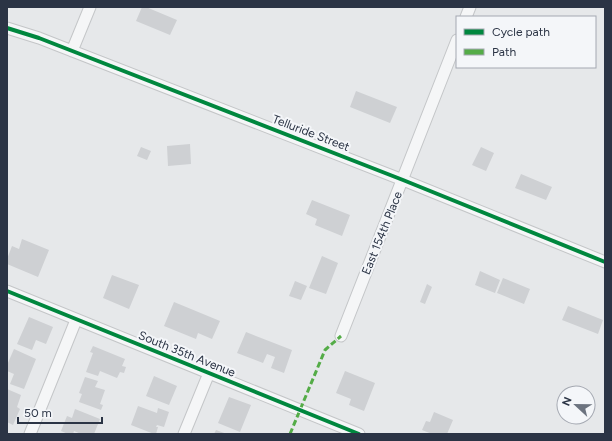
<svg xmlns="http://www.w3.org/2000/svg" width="612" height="441" font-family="Figtree,sans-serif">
	<rect width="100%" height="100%" fill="#e6e8ea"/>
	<path fill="#ced0d3" d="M 142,7 L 146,7 L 177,20 L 170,35 L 136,21 Z
		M 356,91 L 397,107 L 390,123 L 350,107 Z
		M 190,144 L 191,164 L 168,166 L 167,146 Z
		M 141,147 L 151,151 L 147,160 L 137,156 Z
		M 481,147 L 494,153 L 486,171 L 472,165 Z
		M 521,174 L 552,187 L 546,200 L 515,188 Z
		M 312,200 L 350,215 L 342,236 L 315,225 L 317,219 L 306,214 Z
		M 22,239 L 49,250 L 38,277 L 7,264 L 7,259 L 12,246 L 19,249 Z
		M 322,256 L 338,263 L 326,294 L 309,288 Z
		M 480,271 L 500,280 L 495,293 L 475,285 Z
		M 112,275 L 139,285 L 129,309 L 103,298 Z
		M 503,278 L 530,289 L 524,304 L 497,293 Z
		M 295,281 L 307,286 L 301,300 L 289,296 Z
		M 427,284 L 432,287 L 425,304 L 420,302 Z
		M 174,302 L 220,321 L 212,339 L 198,333 L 196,339 L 164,326 Z
		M 568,306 L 603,320 L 598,334 L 562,320 Z
		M 29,317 L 53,327 L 46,344 L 36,340 L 32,350 L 17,344 Z
		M 246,332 L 292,350 L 284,373 L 271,368 L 275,357 L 267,354 L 263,363 L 237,353 Z
		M 93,346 L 125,359 L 122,366 L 126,367 L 124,373 L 120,372 L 117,378 L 100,371 L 98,376 L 86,372 L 93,353 L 90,352 Z
		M 14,349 L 36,359 L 24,389 L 10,384 L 14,374 L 7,371 L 7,365 Z
		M 345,371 L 375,383 L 364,411 L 349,405 L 351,399 L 336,393 Z
		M 154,376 L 177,386 L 169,405 L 146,396 Z
		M 85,377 L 98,381 L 95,387 L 105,390 L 100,404 L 103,405 L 101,410 L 79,402 L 82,394 L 79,393 Z
		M 7,389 L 21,395 L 17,407 L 20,409 L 13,425 L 7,422 Z
		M 229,397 L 251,405 L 240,432 L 218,423 Z
		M 138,406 L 157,413 L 158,408 L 169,412 L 164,427 L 157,425 L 156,427 L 158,427 L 156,434 L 154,434 L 131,425 Z
		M 75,409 L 100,419 L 94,434 L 81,434 L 74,431 L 73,434 L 68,434 L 61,431 L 67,416 L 72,418 Z
		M 434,412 L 453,420 L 447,434 L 432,434 L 422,430 L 426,421 L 430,422 Z
		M 216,430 L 227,434 L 214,434 Z"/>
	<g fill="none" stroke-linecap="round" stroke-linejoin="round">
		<g stroke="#c4c6c8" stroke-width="13">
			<path id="minor" d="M 466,17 L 470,7
				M 7,28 L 39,38 L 403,180 L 605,262
				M 72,51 L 90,7
				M 7,291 L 359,434
				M 341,336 L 457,40
				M 30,434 L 76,320
				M 184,434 L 209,373"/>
		</g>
		<use href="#minor" stroke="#f5f6f7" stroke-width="11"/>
		<path stroke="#54ac47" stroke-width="3" stroke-dasharray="6 3" stroke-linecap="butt" d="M 290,434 L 325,350 L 341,336"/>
		<g stroke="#f4f6f9" stroke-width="6">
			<path id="cycleway" d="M 7,28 L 39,38 L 403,180 L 605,262
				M 7,291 L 359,434"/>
		</g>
		<use href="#cycleway" stroke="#00873e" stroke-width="4"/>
	</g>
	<g text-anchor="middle" stroke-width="4" stroke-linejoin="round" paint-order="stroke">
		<g font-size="12" fill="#2b3445" stroke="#f4f6f9">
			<text transform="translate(311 133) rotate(21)" y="4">Telluride Street</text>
			<text transform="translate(382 233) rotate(-68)" y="4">East 154th Place</text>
			<text transform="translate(187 354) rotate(22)" y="4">South 35th Avenue</text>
		</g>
	</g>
	<rect width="612" height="441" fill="none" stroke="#2b3445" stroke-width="16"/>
	<rect x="456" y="16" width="140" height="52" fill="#f4f6f9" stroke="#a4a8b1"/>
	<rect x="464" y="29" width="20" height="6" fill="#00873e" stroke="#a4a8b1"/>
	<text x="492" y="36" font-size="12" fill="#2b3445">Cycle path</text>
	<rect x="464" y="49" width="20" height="6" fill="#54ac47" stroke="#a4a8b1"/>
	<text x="492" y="56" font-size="12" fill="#2b3445">Path</text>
	<g transform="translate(576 405) rotate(292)"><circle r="19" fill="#f4f6f9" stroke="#a4a8b1"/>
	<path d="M0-3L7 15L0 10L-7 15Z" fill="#6c737f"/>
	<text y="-6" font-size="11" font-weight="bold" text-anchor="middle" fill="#2b3445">N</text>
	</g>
	<path d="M18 417v6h84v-6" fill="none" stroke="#2b3445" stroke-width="2"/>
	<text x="24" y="417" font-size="12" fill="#2b3445" stroke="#f4f6f9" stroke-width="3" paint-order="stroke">50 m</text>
</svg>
